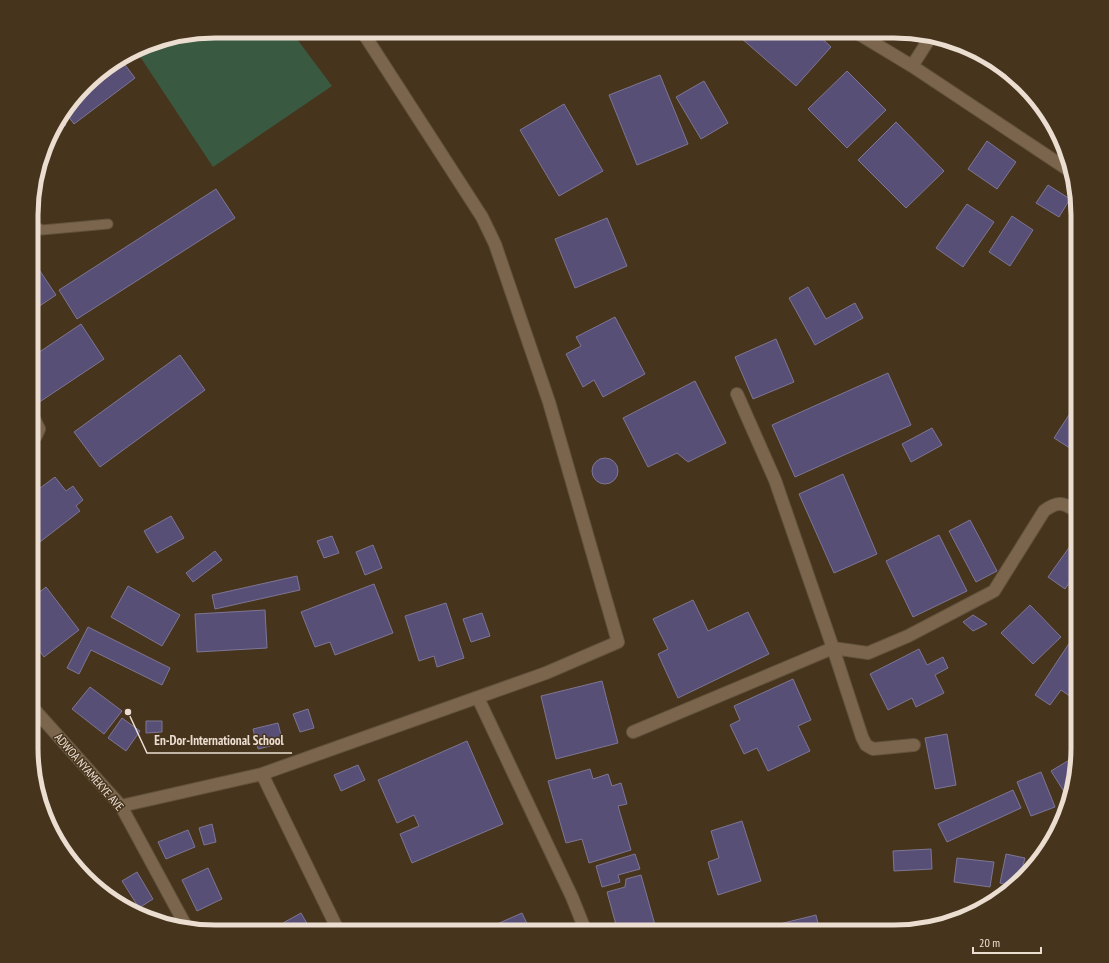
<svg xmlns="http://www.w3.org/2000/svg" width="1109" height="963" font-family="'PT Sans Narrow',sans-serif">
	<rect width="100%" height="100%" fill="#47341d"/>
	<path fill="#3a5941" d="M 215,31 L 291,31 L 332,86 L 213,167 L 137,52 L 156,41 Z"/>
	<path fill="#584f76" stroke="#7d7694" d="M 733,31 L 814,31 L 831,47 L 796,86 Z
		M 122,61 L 135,78 L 74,124 L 65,112 L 88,84 L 110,67 Z
		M 847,71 L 886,110 L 847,148 L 808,109 Z
		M 660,75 L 688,144 L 637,165 L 609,95 Z
		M 704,81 L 728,123 L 701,139 L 676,97 Z
		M 564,104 L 603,171 L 559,196 L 520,130 Z
		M 61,117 L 66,125 L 52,134 L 56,123 Z
		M 896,122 L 944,171 L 906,208 L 858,160 Z
		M 987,141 L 1016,162 L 997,189 L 968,169 Z
		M 1048,185 L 1070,199 L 1059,217 L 1036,203 Z
		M 216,189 L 235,218 L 77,319 L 59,290 Z
		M 967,204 L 994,222 L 963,267 L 936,248 Z
		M 1012,216 L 1033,230 L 1010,266 L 989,252 Z
		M 607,218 L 627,266 L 575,288 L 555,239 Z
		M 38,268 L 56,295 L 32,311 L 32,271 Z
		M 808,287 L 826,319 L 855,303 L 863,318 L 815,345 L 789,298 Z
		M 615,317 L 645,374 L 603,397 L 594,380 L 583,387 L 566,354 L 581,346 L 576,337 Z
		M 81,324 L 104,359 L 35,405 L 32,401 L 32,357 Z
		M 776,339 L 794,382 L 753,399 L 735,357 Z
		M 180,355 L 205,390 L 100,467 L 74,432 Z
		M 888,373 L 911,425 L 795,477 L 772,425 Z
		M 695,381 L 726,443 L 688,462 L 677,453 L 648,467 L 623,418 Z
		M 1078,401 L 1078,449 L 1076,452 L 1054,438 Z
		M 932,428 L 942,445 L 911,462 L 902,444 Z
		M592 471a13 13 0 1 1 26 0a13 13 0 1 1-26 0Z
		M 843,474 L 877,554 L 834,573 L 799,494 Z
		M 55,477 L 66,491 L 73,486 L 83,500 L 76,506 L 80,511 L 36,545 L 32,539 L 32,494 Z
		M 171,516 L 184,538 L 157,553 L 144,531 Z
		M 970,520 L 997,571 L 976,582 L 949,531 Z
		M 939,535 L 967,591 L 913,617 L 886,561 Z
		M 1078,535 L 1078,570 L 1065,589 L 1048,577 Z
		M 332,536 L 339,553 L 324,558 L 317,541 Z
		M 373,545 L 382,568 L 365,575 L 356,552 Z
		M 215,551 L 222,560 L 193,582 L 186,573 Z
		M 297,576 L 300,590 L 215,609 L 212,595 Z
		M 374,584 L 393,633 L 335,655 L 330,642 L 315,647 L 301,612 Z
		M 128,586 L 180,615 L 162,646 L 111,617 Z
		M 46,587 L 79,630 L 44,657 L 32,640 L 32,598 Z
		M 693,600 L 708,631 L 748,612 L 769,654 L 678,698 L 658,654 L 668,649 L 653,619 Z
		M 446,603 L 464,658 L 437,667 L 434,656 L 419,661 L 405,616 Z
		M 1030,605 L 1061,637 L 1033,664 L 1001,633 Z
		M 265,610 L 267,648 L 197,652 L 195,614 Z
		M 482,613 L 490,636 L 471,642 L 463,619 Z
		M 973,615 L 987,624 L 973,631 L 963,622 Z
		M 88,627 L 170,668 L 162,685 L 91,650 L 79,674 L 67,668 Z
		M 1074,636 L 1078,639 L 1078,700 L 1077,701 L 1061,690 L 1050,705 L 1035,695 Z
		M 919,649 L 927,665 L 943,657 L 948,668 L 935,675 L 944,693 L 916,707 L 912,698 L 888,710 L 870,674 Z
		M 793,679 L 811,720 L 798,726 L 810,751 L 768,771 L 757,748 L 744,754 L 730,725 L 740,720 L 734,706 Z
		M 602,681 L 618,743 L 556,759 L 541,696 Z
		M 90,687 L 122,711 L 104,734 L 72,709 Z
		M 308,709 L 314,728 L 300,732 L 293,714 Z
		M 122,718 L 140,731 L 126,751 L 108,738 Z
		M 146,721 L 162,721 L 162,732 L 146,733 Z
		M 278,723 L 283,743 L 258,749 L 253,729 Z
		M 947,734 L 956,785 L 935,789 L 925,738 Z
		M 467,741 L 503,824 L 412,863 L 400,834 L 419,826 L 414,815 L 397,823 L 378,780 Z
		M 1076,756 L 1068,798 L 1051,771 Z
		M 358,765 L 365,780 L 341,791 L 334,775 Z
		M 590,769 L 593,779 L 608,774 L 612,786 L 621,783 L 627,804 L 618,806 L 631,850 L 589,863 L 582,839 L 566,843 L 548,781 Z
		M 1041,772 L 1055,807 L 1031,816 L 1017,782 Z
		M 1013,790 L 1021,808 L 947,842 L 938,824 Z
		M 742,821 L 761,881 L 718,895 L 708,862 L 719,858 L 711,831 Z
		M 212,824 L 216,842 L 204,845 L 199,828 Z
		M 188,830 L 195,847 L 166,859 L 158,842 Z
		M 931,849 L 932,869 L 894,871 L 893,851 Z
		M 635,854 L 640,869 L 618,875 L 620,882 L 602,887 L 596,866 Z
		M 1006,854 L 1025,858 L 1019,881 L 1012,886 L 1000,883 Z
		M 957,858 L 994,862 L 990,887 L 954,882 Z
		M 208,868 L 222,899 L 197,911 L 182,880 Z
		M 137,872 L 153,899 L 139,908 L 122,881 Z
		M 641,875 L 655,925 L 632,932 L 618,932 L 607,892 L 625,887 L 626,879 Z
		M 301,913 L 312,932 L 281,932 L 286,929 L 283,923 Z
		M 522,913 L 531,932 L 479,932 Z
		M 816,915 L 820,932 L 755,932 L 755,930 Z
		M 878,925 L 879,932 L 847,932 L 847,931 Z"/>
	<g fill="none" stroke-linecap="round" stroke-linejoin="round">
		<g stroke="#62523d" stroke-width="11">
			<path id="lane" d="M 33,225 L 42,230 L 108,224"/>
		</g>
		<g stroke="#62523d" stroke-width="14">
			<path id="street" d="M 854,31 L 912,66 L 1070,171
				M 912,66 L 930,38
				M 737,394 L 775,480 L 833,648 L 862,737 L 866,745 L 873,749 L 914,745
				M 32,439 L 36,436 L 39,429 L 32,415
				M 478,698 L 572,897 L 586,932
				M 32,707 L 121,806 L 186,926
				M 633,732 L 833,648 L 868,653 L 908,636 L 994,591 L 1044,511 C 1058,500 1064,503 1078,512
				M 262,774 L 339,932
				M 121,806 L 262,774 L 546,673 L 618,642 L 549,402 L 495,244 L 482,217 L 362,31"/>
		</g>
		<use href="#lane" stroke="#7b654d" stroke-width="9"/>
		<use href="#street" stroke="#7b654d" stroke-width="12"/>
	</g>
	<g text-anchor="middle" stroke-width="3" stroke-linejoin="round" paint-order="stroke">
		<g font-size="12" fill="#ebded1" stroke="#47341d">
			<text transform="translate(89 772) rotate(49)" y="4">ADWOA NYAMEKYE AVE</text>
		</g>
	</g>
	<path d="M0 0H1109V963H0ZM215 38H894A177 177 0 0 1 1071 215V748A177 177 0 0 1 894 925H215A177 177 0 0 1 38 748V215A177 177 0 0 1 215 38Z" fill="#47341d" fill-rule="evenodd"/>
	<path fill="none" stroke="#ebded1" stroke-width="5" d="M215 38H894A177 177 0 0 1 1071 215V748A177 177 0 0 1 894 925H215A177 177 0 0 1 38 748V215A177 177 0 0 1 215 38Z"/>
	<path fill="none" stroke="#ebded1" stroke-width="1.5" d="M128 712L147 753H292"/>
	<circle fill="#ebded1" stroke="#47341d" stroke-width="1.5" cx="128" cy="712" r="4"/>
	<g font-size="13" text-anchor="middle" font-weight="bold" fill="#ebded1" stroke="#47341d" stroke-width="3" stroke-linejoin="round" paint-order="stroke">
		<text x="219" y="745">En-Dor-International School</text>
	</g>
	<path d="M973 947v6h68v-6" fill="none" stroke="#ebded1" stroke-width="2"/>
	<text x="979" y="947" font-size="12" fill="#ebded1" stroke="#47341d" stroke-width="3" paint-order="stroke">20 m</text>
</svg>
